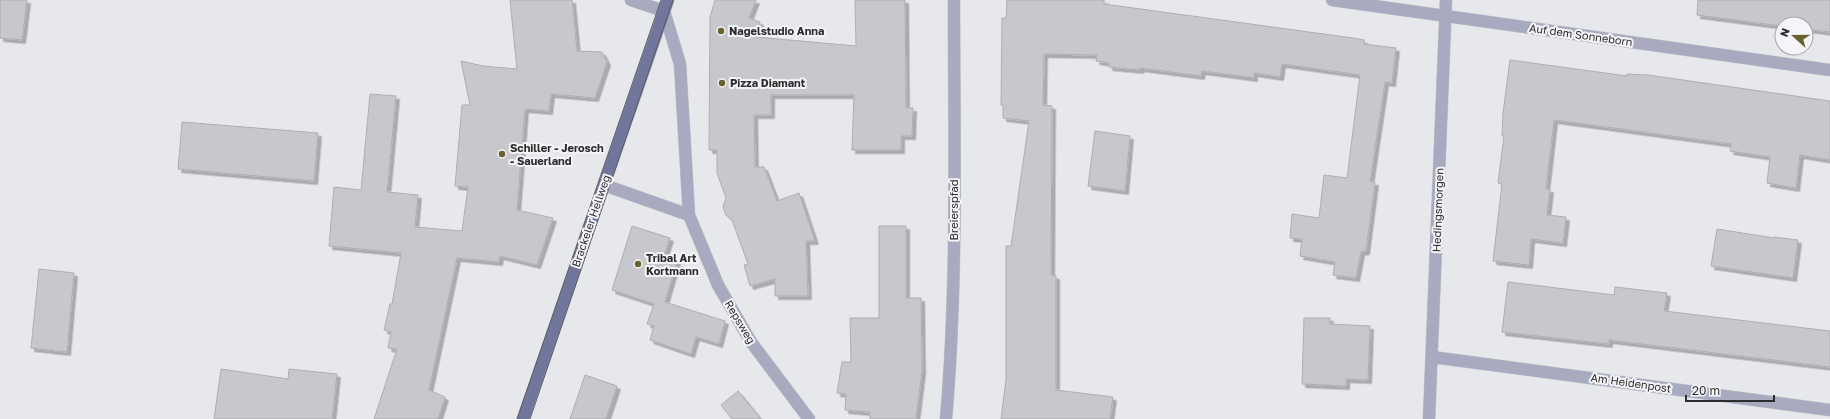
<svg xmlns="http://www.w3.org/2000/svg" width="1830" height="419" font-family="'Golos Text',sans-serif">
	<defs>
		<filter id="shadow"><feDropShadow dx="3.5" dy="3.5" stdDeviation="0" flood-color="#0004"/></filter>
	</defs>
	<rect width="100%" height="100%" fill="#e7e8ec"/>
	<path fill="#c7c8cc" stroke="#aeaeb2" filter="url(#shadow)" d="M 0,0 L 27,0 L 22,40 L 0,38 Z
		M 510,0 L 572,0 L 577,51 L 602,52 L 607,62 L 595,98 L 551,94 L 549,111 L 525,109 L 517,210 L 553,218 L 537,265 L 500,256 L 499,262 L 457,258 L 429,390 L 445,397 L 438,419 L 374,419 L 397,349 L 388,348 L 391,332 L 384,330 L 390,304 L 392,304 L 401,253 L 329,246 L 334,187 L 361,190 L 370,94 L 396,96 L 387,192 L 418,195 L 415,227 L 462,231 L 468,187 L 455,186 L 462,105 L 470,105 L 461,61 L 483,66 L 517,69 Z
		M 715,0 L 756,0 L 749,18 L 760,22 L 756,37 L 856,46 L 855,0 L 905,0 L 906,108 L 913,108 L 912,136 L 901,136 L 901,150 L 852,150 L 854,95 L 771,95 L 771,115 L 754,115 L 755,167 L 764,167 L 777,201 L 799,193 L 815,241 L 806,241 L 808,296 L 775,296 L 775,279 L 750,286 L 744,265 L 748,264 L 732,220 L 726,215 L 723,207 L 726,198 L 717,173 L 717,150 L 709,150 L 710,17 Z
		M 1007,0 L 1104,0 L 1104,4 L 1353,38 L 1364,40 L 1364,44 L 1396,48 L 1392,83 L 1385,82 L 1370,182 L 1375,182 L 1366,251 L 1361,252 L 1356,278 L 1333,275 L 1335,262 L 1300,256 L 1302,239 L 1290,238 L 1292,214 L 1319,218 L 1324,175 L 1347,178 L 1360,75 L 1282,64 L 1280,77 L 1254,73 L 1254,78 L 1202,71 L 1201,76 L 1140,68 L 1140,70 L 1109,67 L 1109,63 L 1096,61 L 1097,55 L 1044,54 L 1043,105 L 1052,106 L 1051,275 L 1056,276 L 1056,390 L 1113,397 L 1110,419 L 1001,419 L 1006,380 L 1006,246 L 1011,246 L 1029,121 L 1003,118 L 1003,105 L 1001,105 L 1002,18 L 1006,18 Z
		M 1698,0 L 1830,0 L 1830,32 L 1806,29 L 1806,24 L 1782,24 L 1781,26 L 1697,15 Z
		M 1510,60 L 1627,76 L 1627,74 L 1648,75 L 1830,101 L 1830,160 L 1800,155 L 1796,188 L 1767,183 L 1770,157 L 1730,151 L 1731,144 L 1554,120 L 1546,189 L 1550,189 L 1547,215 L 1566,217 L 1563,243 L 1531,239 L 1529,265 L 1493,261 L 1502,184 L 1498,183 L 1504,136 L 1502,136 L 1503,113 Z
		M 182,122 L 318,133 L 314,181 L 178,169 Z
		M 1095,131 L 1130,136 L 1125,191 L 1088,186 Z
		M 632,226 L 670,238 L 664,256 L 677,261 L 665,302 L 725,321 L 719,344 L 696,337 L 691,354 L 650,340 L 654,326 L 647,324 L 654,304 L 612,290 Z
		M 879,226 L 906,226 L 906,298 L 921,298 L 922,371 L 916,419 L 870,419 L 870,412 L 845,410 L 846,394 L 837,393 L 842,362 L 851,362 L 850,318 L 879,318 Z
		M 1717,229 L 1774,238 L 1774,237 L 1798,240 L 1793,278 L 1711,266 Z
		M 39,269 L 74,273 L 67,352 L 31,348 Z
		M 1508,282 L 1614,295 L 1615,287 L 1667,293 L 1664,311 L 1830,331 L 1830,367 L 1609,340 L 1609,344 L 1502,332 Z
		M 1304,318 L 1330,318 L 1330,324 L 1370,326 L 1368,380 L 1346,379 L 1346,386 L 1302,384 Z
		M 221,369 L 288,379 L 289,369 L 337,374 L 332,419 L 214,419 Z
		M 585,375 L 617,386 L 606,419 L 570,419 Z
		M 738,391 L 761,419 L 732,419 L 721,405 Z"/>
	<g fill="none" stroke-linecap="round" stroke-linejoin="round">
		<g stroke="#c6c6ca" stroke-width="13">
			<path id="minor" d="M 631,0 L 664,11 L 680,64 L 689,215 L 718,285 L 751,342 L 809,419
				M 1332,0 L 1830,70
				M 604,185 L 689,215
				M 1432,357 L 1830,410
				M 946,419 C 958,280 954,139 954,0
				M 1429,419 L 1446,0"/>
		</g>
		<g stroke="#c6c6ca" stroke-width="13">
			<path id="major" d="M 523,419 L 668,0"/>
		</g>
		<use href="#minor" stroke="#a8aac0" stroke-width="12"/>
		<use href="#major" stroke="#73769c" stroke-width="12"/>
		<path stroke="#5d5e5f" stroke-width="1" d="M 517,419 L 661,0
			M 530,419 L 673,0"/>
	</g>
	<g fill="#69612e" stroke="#f5f5f9" stroke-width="1.5">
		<circle cx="721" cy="31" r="4"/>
		<circle cx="722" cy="83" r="4"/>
		<circle cx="502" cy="154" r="4"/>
		<circle cx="638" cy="264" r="4"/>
	</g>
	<g text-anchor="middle" stroke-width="4" stroke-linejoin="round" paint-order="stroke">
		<g font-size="11" font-weight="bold" fill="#2d2d2e" stroke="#f5f5f9" text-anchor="start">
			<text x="729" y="35">Nagelstudio Anna</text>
			<text x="730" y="87">Pizza Diamant</text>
			<text x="510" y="152">Schiller - Jerosch<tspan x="510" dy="13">- Sauerland</tspan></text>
			<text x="646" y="262">Tribal Art<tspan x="646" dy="13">Kortmann</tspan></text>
		</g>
		<g font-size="11" fill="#2d2d2e" stroke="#f5f5f9">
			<text transform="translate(1581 35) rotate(8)" y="4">Auf dem Sonneborn</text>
			<text transform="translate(954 210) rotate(-90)" y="4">Breierspfad</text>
			<text transform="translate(1438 210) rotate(-88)" y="4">Hedingsmorgen</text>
			<text transform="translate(591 221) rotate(-71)" y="4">Brackeler Hellweg</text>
			<text transform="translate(740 322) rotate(59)" y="4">Repsweg</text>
			<text transform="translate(1631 383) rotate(8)" y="4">Am Heidenpost</text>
		</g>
	</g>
	<g transform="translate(1794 36) rotate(291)"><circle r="19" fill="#f5f5f9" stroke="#a5a5a8"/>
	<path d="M0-3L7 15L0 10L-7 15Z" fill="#69612e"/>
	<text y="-6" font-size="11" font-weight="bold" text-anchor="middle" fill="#2d2d2e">N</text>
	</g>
	<path d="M1686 395v6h88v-6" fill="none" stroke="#2d2d2e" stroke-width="2"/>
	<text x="1692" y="395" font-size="12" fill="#2d2d2e" stroke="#f5f5f9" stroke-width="3" paint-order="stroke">20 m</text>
</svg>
